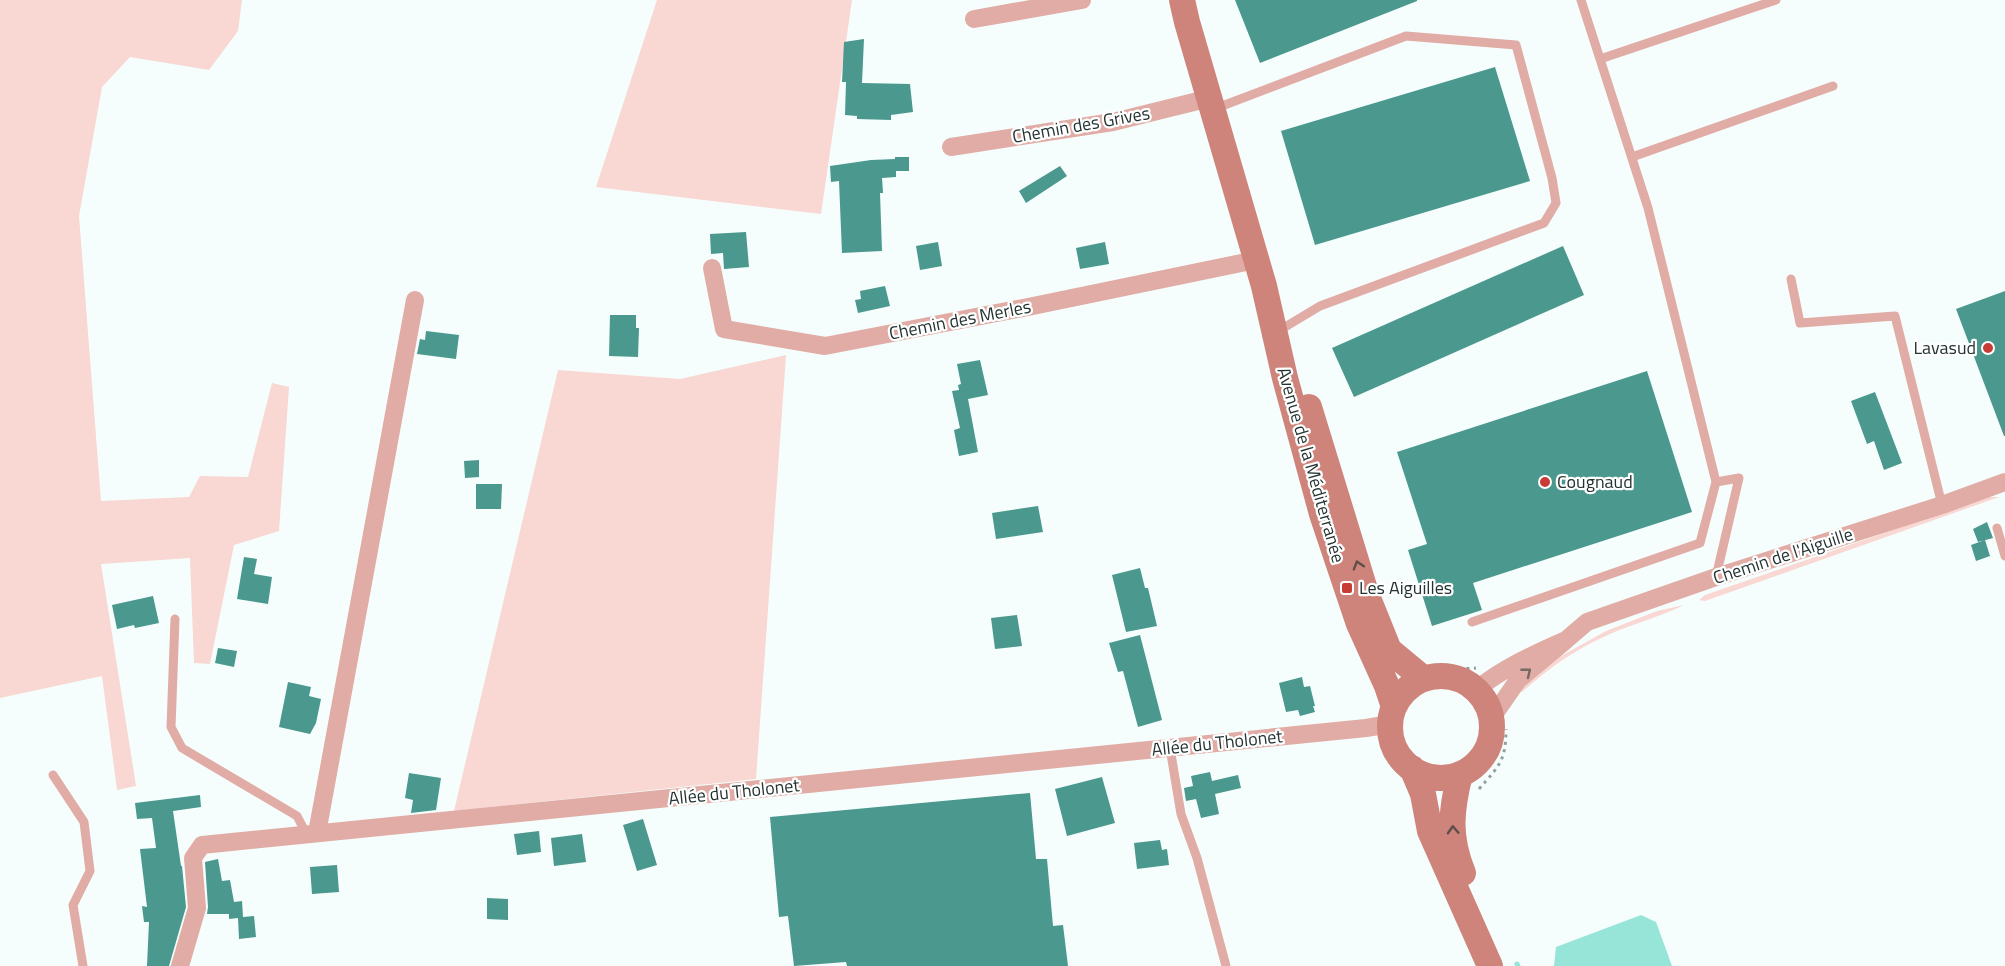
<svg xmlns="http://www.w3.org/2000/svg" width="2005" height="966" font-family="'Titillium Web',sans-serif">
	<rect width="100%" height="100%" fill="#f5fefc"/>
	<path fill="#f9d7d2" d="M 0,0 L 242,0 L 238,31 L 209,70 L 130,57 L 102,87 L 79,216 L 101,501 L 189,497 L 200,476 L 248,477 L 272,383 L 289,387 L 279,531 L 234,545 L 210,664 L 194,663 L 190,558 L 101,564 L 136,786 L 117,790 L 102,676 L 0,698 Z
		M 657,0 L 852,0 L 821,214 L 596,187 Z
		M 786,355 L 756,779 L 454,811 L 558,370 L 680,379 Z
		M 1988,497 L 1999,497 L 1705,601 L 1699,600 L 1705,595 Z
		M 1684,605 C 1660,617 1635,623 1610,634 C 1577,648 1549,668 1522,692 L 1518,690 L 1545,665 L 1606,631 L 1657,611 Z"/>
	<path fill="#97e5d9" d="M 1641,915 L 1656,922 L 1672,966 L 1554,966 L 1556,947 Z"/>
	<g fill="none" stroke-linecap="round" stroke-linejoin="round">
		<path stroke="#97e5d9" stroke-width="5" d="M 1517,964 L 1518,966"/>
	</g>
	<path fill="#4a988e" d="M 1235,0 L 1417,0 L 1417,1 L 1260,63 Z
		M 864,39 L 862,83 L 910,84 L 913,112 L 891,115 L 891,120 L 857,119 L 857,116 L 845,115 L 846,82 L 842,82 L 844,42 Z
		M 1495,67 L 1530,181 L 1315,245 L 1281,131 Z
		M 895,157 L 909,157 L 909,171 L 896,171 L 896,177 L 882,178 L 883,193 L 880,193 L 882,251 L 842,253 L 839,181 L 831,182 L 830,166 L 871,160 L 895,159 Z
		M 1060,166 L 1067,176 L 1026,203 L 1019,191 Z
		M 746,232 L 749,267 L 724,269 L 723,253 L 711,254 L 710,234 Z
		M 938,242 L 942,266 L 920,270 L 916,246 Z
		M 1105,242 L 1109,264 L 1080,269 L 1076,248 Z
		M 1563,246 L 1584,295 L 1354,397 L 1332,348 Z
		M 885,286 L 890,306 L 858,313 L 855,300 L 861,299 L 860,291 Z
		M 2005,291 L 2005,436 L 2004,436 L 1956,309 Z
		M 610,315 L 636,315 L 636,328 L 639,328 L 638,357 L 609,356 Z
		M 426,331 L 459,335 L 456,359 L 417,354 L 420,339 L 425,340 Z
		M 980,360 L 988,395 L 968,399 L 978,452 L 959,456 L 954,430 L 960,428 L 952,391 L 959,390 L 958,385 L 961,384 L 957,364 Z
		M 1647,371 L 1692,512 L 1473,583 L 1482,610 L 1432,626 L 1408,550 L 1427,544 L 1397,452 Z
		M 1875,392 L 1902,463 L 1884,470 L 1874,441 L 1867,444 L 1851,401 Z
		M 479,460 L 479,477 L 465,478 L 464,461 Z
		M 476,484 L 502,484 L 501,509 L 476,509 Z
		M 1038,506 L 1043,532 L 996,539 L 992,513 Z
		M 1987,522 L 1993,538 L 1978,542 L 1973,529 Z
		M 1985,540 L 1990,556 L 1976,561 L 1971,545 Z
		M 244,557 L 257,559 L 254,574 L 272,577 L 268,604 L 237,599 Z
		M 1140,568 L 1145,588 L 1148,588 L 1157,626 L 1126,632 L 1112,575 Z
		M 153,596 L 159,623 L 135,628 L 134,625 L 117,629 L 112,605 Z
		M 1017,615 L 1022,646 L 995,649 L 991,618 Z
		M 1140,635 L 1162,720 L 1138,727 L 1123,671 L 1118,672 L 1109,643 Z
		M 218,648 L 237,651 L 234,667 L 215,663 Z
		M 1302,677 L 1304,687 L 1310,686 L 1315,706 L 1313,706 L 1315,712 L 1300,716 L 1298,710 L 1286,712 L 1279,683 Z
		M 288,682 L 311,687 L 309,696 L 321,699 L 316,723 L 310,734 L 279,727 Z
		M 1210,772 L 1212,781 L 1238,775 L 1241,788 L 1215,794 L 1219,814 L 1201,818 L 1196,799 L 1186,801 L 1184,788 L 1193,786 L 1191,776 Z
		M 409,773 L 441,778 L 436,810 L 411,813 L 413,800 L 405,798 Z
		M 1102,777 L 1115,823 L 1067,836 L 1055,789 Z
		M 1030,793 L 1036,859 L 1047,859 L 1053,926 L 1063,925 L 1068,966 L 847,966 L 846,962 L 794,966 L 788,916 L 779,917 L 770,817 Z
		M 200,795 L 201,807 L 173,811 L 181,866 L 182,866 L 186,907 L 169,966 L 147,966 L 149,922 L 144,922 L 142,906 L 147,907 L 140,849 L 156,848 L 152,818 L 137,819 L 135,803 Z
		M 643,819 L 657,865 L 637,871 L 623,825 Z
		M 539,831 L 541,852 L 517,855 L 514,834 Z
		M 582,834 L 586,862 L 554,866 L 551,838 Z
		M 1160,840 L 1162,850 L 1167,849 L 1169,865 L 1137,869 L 1134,843 Z
		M 218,859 L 222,881 L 230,880 L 234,902 L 242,901 L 243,917 L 254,916 L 256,937 L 239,939 L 238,918 L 229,919 L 229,914 L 207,914 L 208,907 L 205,862 Z
		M 337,865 L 339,892 L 312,894 L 310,867 Z
		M 487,898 L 508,899 L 508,920 L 487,919 Z"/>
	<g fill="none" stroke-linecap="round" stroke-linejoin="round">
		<path stroke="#93a09e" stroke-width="3" stroke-dasharray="3 4.5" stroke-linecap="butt" d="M 1444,670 L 1476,668
			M 1479,789 C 1499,766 1506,761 1506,729"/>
		<path stroke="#e0aca5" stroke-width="9" d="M 1581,0 L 1648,208 L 1716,482
			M 1600,59 L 1776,0
			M 1214,109 L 1406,36 L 1516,45 L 1552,178 L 1556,203 L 1544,223 L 1320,306 L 1280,330
			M 1632,157 L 1833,86
			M 1791,279 L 1800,323 L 1895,316 L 1942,505
			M 1997,528 L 2005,556
			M 175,619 L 171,727 L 182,748 L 297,816 L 307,835
			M 1472,622 L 1700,543 L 1716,482 L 1739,478 L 1716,577
			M 1170,748 L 1181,814 L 1197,858 L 1226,966
			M 53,775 L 84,822 L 90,871 L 73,905 L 83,966"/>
		<path stroke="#e0aca5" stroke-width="18" d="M 974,19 L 1082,0
			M 951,147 L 1113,122 L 1210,98
			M 712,268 L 724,329 L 825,346 L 1028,307 L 1256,260
			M 1566,640 L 1587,622 L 1716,577 L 1942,505 L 2005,482
			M 1476,690 C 1503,668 1534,654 1566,640 L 1518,680 L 1491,719
			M 317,833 L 415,300
			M 180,966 L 197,908 L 193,858 L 202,845 L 1366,728 L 1390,724"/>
		<path stroke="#cf847b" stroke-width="26" d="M 1182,0 L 1187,22 L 1264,286 L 1285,378 L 1322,514 L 1359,624 L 1387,686 L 1394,707
			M 1309,407 L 1366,593 L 1389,650 L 1424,679
			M1390 727a51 51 0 1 1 102 0a51 51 0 1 1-102 0Z
			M 1412,768 L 1423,794 L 1430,831 L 1490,966
			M 1460,774 C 1451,810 1448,837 1463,873"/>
	</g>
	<defs><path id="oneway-chevron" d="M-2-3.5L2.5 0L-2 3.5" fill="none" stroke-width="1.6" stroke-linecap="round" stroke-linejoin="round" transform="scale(1.5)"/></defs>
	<g stroke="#5f4f4b">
		<use href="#oneway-chevron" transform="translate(1358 565) rotate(-107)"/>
		<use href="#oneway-chevron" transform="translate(1453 830) rotate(-93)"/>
	</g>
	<use stroke="#776965" href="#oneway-chevron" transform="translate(1527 672) rotate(-39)"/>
	<g fill="#c93b35" stroke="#fff" stroke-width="2">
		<circle cx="1988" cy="348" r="6"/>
		<circle cx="1545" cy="482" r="6"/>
		<rect x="1341" y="582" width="12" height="12" rx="3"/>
	</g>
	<g text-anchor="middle" stroke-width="4.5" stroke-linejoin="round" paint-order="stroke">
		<g font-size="18" fill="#223331" stroke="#fff">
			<text transform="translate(1081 125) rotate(-10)" y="6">Chemin des Grives</text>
			<text transform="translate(960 320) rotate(-11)" y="6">Chemin des Merles</text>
			<text transform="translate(1311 465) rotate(74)" y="6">Avenue de la Méditerranée</text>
			<text transform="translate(1783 556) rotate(-18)" y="6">Chemin de l'Aiguille</text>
			<text transform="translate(1217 743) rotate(-6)" y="6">Allée du Tholonet</text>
			<text transform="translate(734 792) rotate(-6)" y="6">Allée du Tholonet</text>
		</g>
		<g font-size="18" fill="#223331" stroke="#fff" text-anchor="start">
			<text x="1976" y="354" text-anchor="end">Lavasud</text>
			<text x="1557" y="488">Cougnaud</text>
			<text x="1359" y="594">Les Aiguilles</text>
		</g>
	</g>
</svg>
